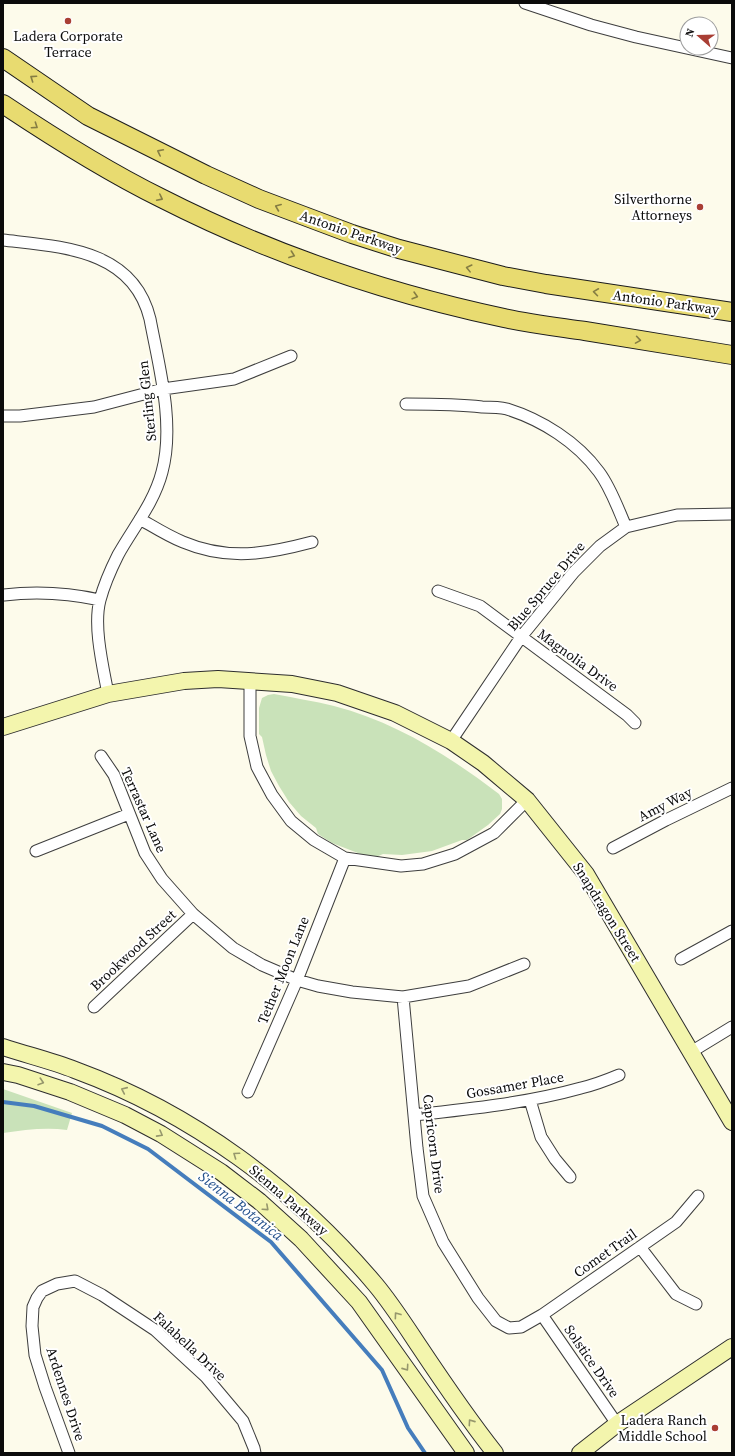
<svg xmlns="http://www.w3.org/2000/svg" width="735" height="1456" font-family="'Source Serif 4',serif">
	<rect width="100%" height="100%" fill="#fdfbeb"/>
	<path fill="#c9e2b9" d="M 274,694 C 294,698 314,701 334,706 C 396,722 449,756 499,794 L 502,799 L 502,809 L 500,814 L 488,825 L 467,840 L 462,840 L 432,851 L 402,855 L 383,854 L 376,857 L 363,855 L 332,843 L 318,834 L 316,828 L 301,816 L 289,802 L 279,786 L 271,771 L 266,755 L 262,737 L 259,734 L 259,708 L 262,698 L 268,695 Z
		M 3,1089 L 72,1113 L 67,1130 C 46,1127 24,1130 3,1133 Z"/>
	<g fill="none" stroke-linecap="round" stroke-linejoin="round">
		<path stroke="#457dbc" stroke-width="4" d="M 3,1102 L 34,1106 L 102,1126 L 148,1149 L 271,1242 L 382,1370 L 408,1428 L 425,1453"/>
		<g stroke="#3e3e3e" stroke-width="13">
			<path id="street" d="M 525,3 L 591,25 L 636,37 L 732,58
				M 3,240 C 62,247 133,249 150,319 C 159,367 175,424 162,472 C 154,503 133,528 118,555 C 111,569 104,585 100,600 C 93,626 103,667 108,694
				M 406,404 C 431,404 457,404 482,407 C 490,407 499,407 507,409 C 542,420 577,442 599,472 C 611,488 618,509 626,527
				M 3,416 L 20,416 L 94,407 L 163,389 L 234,379 L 291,356
				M 140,519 C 154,527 168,536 183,542 C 228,561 267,554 312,542
				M 438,591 L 480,606 L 627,715 L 635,723
				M 4,595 C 37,591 68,593 100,600
				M 250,680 L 250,736 L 257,767 L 272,795 L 291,821 L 314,840 L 345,858 L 401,866 L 423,864 L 455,854 L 494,833 L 527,800
				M 451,741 L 521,637 L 574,572 L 600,546 L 626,527 L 677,515 L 732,514
				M 101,756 L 114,775 L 145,853 L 162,879 L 193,914 L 233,948 L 262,965 L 297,980 L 318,986 L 352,992 L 403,997 L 469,986 L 524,964
				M 613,848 L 666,820 L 732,788
				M 36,851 L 129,814
				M 681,959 L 732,931
				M 403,997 L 417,1148 L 423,1196 L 443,1242 L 478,1298 L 496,1321 L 509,1328 L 521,1327 L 542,1315 L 676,1222 L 698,1196
				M 94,1007 L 193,914
				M 691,1052 L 732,1027
				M 248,1092 L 297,980 L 345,858
				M 530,1100 L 541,1137 L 555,1159 L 570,1177
				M 414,1115 C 470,1109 527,1103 581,1088 C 594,1085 607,1080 619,1075
				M 640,1247 L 676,1294 L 696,1304
				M 542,1315 L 617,1424
				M 69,1453 L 45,1387 L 35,1355 L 32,1326 L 33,1307 L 37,1298 L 42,1291 L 57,1284 L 75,1281 L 102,1295 L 155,1330 L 206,1377 L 243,1421 L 254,1448 L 255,1453"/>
		</g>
		<g stroke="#2d2d2d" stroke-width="18">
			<path id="secondary" d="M 3,727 L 108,694 L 184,681 L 218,679 L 292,684 L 337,693 L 395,713 L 451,741 L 483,763 L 527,800 L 586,874 L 732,1122
				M 3,1047 C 27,1055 52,1061 75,1070 C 192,1113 295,1189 375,1284 C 391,1303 405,1325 419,1346 C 443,1382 468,1419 495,1453
				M 3,1072 L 18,1075 L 70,1092 L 125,1115 L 161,1134 L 221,1172 L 259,1201 L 301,1239 L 359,1302 L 466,1453
				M 580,1453 L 617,1424 L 732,1347"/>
		</g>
		<g stroke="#1c1c1c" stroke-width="20">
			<path id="primary" d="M 3,58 L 88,116 L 206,175 L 259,199 L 352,234 L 399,249 L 503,276 L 546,284 L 732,312
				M 3,104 C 54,138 106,171 161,198 C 269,253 386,293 504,318 C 531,324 558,327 585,331 C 634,339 683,347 732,355"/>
		</g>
		<use href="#street" stroke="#fff" stroke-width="11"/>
		<use href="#secondary" stroke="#f3f5ad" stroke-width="16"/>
		<use href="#primary" stroke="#e8db70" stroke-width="18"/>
	</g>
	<defs><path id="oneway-chevron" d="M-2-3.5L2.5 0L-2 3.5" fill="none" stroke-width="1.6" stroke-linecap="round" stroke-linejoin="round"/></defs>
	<g stroke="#857d43">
		<use href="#oneway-chevron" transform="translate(33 78) rotate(-146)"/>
		<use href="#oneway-chevron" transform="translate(35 126) rotate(34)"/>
		<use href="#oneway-chevron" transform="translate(160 152) rotate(-153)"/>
		<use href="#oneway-chevron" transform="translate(160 198) rotate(27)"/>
		<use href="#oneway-chevron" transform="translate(278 207) rotate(-158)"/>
		<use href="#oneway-chevron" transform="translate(292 255) rotate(20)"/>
		<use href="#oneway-chevron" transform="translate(469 268) rotate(-166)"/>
		<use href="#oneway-chevron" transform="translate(596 292) rotate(-172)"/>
		<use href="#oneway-chevron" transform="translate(415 296) rotate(16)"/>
		<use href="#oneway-chevron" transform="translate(638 340) rotate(9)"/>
	</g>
	<g stroke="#96976c">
		<use href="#oneway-chevron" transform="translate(41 1082) rotate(18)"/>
		<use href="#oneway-chevron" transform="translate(124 1090) rotate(-156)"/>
		<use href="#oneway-chevron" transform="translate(160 1134) rotate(29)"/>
		<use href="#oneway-chevron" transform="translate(236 1155) rotate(-145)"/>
		<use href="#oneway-chevron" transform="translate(266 1208) rotate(42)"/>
		<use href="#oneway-chevron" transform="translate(397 1315) rotate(-126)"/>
		<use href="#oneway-chevron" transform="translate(406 1368) rotate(55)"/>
		<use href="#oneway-chevron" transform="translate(471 1422) rotate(-125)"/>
	</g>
	<g fill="#a93e34" stroke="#fff" stroke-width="1.5">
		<circle cx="68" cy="21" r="4"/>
		<circle cx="700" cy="207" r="4"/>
		<circle cx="715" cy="1428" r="4"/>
	</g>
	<g text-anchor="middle" stroke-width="4" stroke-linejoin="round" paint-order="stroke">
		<g font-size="14" fill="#0b0b0b" stroke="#fff" text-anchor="end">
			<text x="68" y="41" text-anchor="middle">Ladera Corporate<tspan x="68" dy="16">Terrace</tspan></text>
			<text x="692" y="204">Silverthorne<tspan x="692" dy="16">Attorneys</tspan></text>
			<text x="707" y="1425">Ladera Ranch<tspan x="707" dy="16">Middle School</tspan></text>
		</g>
		<g font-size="14" fill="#0b0b0b" stroke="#fff">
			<text transform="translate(351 232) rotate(19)" y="5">Antonio Parkway</text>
			<text transform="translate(666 302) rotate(8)" y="5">Antonio Parkway</text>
			<text transform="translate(147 401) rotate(-96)" y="5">Sterling Glen</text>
			<text transform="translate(546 586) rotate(-50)" y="5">Blue Spruce Drive</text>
			<text transform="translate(578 660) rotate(36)" y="5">Magnolia Drive</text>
			<text transform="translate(665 804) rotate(-27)" y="5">Amy Way</text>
			<text transform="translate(144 810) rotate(66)" y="5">Terrastar Lane</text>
			<text transform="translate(607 912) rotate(58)" y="5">Snapdragon Street</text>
			<text transform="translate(133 950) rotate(-43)" y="5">Brookwood Street</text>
			<text transform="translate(283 970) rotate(-68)" y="5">Tether Moon Lane</text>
			<text transform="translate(515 1085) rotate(-10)" y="5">Gossamer Place</text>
			<text transform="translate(434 1144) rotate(83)" y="5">Capricorn Drive</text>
			<text transform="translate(289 1200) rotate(41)" y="5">Sienna Parkway</text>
			<text transform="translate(605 1253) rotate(-35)" y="5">Comet Trail</text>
			<text transform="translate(190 1346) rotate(43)" y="5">Falabella Drive</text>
			<text transform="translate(592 1361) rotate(55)" y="5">Solstice Drive</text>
			<text transform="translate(66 1394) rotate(72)" y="5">Ardennes Drive</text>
		</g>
		<g font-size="15" font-style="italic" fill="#24518c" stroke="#fff">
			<text transform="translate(241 1206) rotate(38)" y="5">Sienna Botanica</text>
		</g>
	</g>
	<rect width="735" height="1456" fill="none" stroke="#0b0b0b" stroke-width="8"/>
	<g transform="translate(699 36) rotate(290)"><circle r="19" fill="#ffffff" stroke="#9d9d9d"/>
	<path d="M0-3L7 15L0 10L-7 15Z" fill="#a93e34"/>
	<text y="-6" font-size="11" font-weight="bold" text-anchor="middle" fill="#0b0b0b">N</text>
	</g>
</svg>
